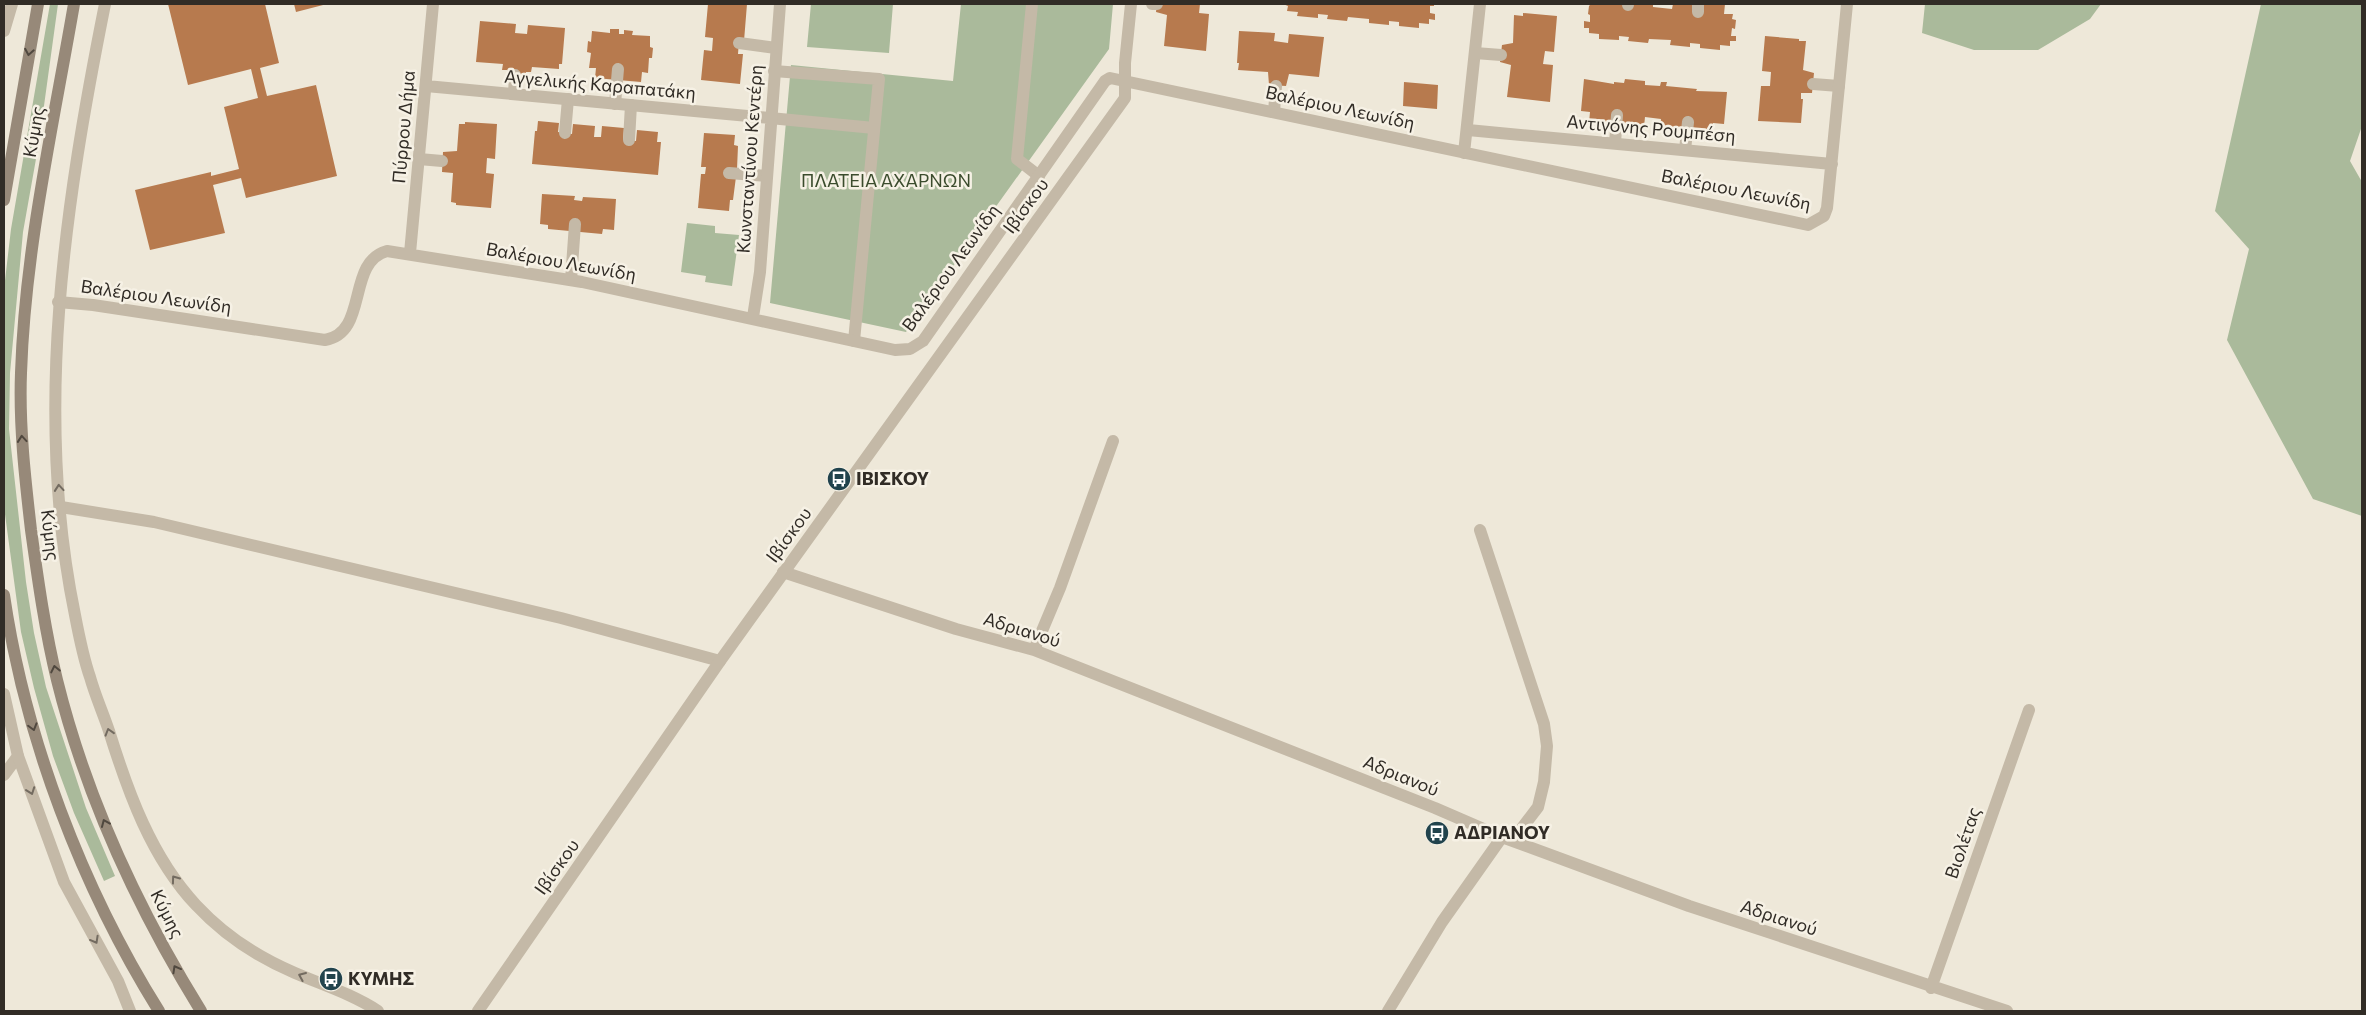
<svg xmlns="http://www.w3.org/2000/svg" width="2366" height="1015" font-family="Commissioner,sans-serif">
	<rect width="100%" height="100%" fill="#eee8d9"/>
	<path fill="#aaba9b" d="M 50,4 L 58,4 L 39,142 L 23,232 L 10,373 L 9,429 L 26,582 L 34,633 L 46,687 L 86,808 L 115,876 L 104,881 L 74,813 L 53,756 L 34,688 L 21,632 L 4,507 L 4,289 L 11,229 Z
		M 811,4 L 893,4 L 889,53 L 807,47 Z
		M 961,4 L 1113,4 L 1109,49 L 906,332 L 770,303 L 791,65 L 953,81 Z
		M 1925,4 L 2101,4 L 2090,19 L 2038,50 L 1974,50 L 1922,33 Z
		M 2261,4 L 2362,4 L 2362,126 L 2350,161 L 2362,182 L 2362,516 L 2313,499 L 2227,340 L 2249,249 L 2215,211 Z
		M 687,223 L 715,226 L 715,233 L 739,235 L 732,286 L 705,282 L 706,276 L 681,272 Z"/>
	<path fill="#b77a4e" d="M 168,4 L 265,4 L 279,63 L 260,68 L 267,96 L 316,85 L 337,176 L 246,198 L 241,178 L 213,185 L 225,233 L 150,250 L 135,190 L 211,172 L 211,176 L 239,169 L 224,107 L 258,98 L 251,69 L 188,85 Z
		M 294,4 L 327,4 L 296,12 Z
		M 708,4 L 747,4 L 744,41 L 739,40 L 738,54 L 743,54 L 740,84 L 701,80 L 704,50 L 712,51 L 713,38 L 705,37 Z
		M 1157,4 L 1200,4 L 1199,13 L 1209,14 L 1206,51 L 1164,46 L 1167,15 L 1156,12 Z
		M 1283,4 L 1434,4 L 1434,6 L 1430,6 L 1430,13 L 1435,14 L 1435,20 L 1429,19 L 1429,24 L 1419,23 L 1419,28 L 1399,26 L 1399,22 L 1389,21 L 1389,25 L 1369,23 L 1369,19 L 1348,17 L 1347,21 L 1327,19 L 1328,15 L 1318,14 L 1318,18 L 1297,16 L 1298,12 L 1287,11 L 1288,6 Z
		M 1591,4 L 1653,4 L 1653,7 L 1672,9 L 1673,4 L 1725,4 L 1724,14 L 1733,14 L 1732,19 L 1736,20 L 1735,29 L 1732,28 L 1731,36 L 1736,36 L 1736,41 L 1730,41 L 1730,46 L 1720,45 L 1720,50 L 1700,48 L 1700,44 L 1690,43 L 1690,47 L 1670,45 L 1671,40 L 1649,39 L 1648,43 L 1628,41 L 1629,37 L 1619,36 L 1619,40 L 1599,39 L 1599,34 L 1589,33 L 1589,28 L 1584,28 L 1584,21 L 1590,22 L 1590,15 L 1588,14 L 1589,6 Z
		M 1523,13 L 1557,16 L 1554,52 L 1545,51 L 1543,64 L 1553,65 L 1550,102 L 1507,97 L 1511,65 L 1500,62 L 1502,45 L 1513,43 L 1514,15 L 1523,16 Z
		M 480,21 L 516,24 L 515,33 L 527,34 L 528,25 L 565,28 L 562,64 L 559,64 L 559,69 L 532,67 L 531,72 L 526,72 L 526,76 L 507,75 L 507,70 L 502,70 L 503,64 L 476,62 Z
		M 610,29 L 619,29 L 619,34 L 624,34 L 624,30 L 633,31 L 632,35 L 650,36 L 650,47 L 653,48 L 652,58 L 649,58 L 648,73 L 642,72 L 641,82 L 595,78 L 596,68 L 589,68 L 591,53 L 587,52 L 588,41 L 591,42 L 592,31 L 610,33 Z
		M 1239,31 L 1275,33 L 1274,41 L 1288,43 L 1289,34 L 1324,37 L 1319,77 L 1289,74 L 1286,86 L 1269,85 L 1268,72 L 1238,70 L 1239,63 L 1237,63 Z
		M 1765,36 L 1799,39 L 1799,41 L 1806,41 L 1803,70 L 1814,73 L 1812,93 L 1801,93 L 1801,99 L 1803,99 L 1801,123 L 1758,121 L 1761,86 L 1770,86 L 1771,72 L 1762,71 Z
		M 1584,79 L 1614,84 L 1614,82 L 1624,83 L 1625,79 L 1645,81 L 1645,85 L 1660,86 L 1661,82 L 1667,82 L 1666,86 L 1697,89 L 1696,91 L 1727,92 L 1724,124 L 1713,123 L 1712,134 L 1660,127 L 1661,119 L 1645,117 L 1644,127 L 1589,123 L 1590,112 L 1581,111 Z
		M 1404,82 L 1438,85 L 1437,109 L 1403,106 Z
		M 538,121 L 559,123 L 558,132 L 572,134 L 573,124 L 595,126 L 594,137 L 601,137 L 602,126 L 624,128 L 623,140 L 636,141 L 637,130 L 658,132 L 657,142 L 661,142 L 658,175 L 532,164 L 535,131 L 537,131 Z
		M 465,122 L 497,124 L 495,159 L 487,158 L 486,173 L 494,174 L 491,208 L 456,205 L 456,203 L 451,202 L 453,173 L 442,172 L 443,152 L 457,151 L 459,124 L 465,124 Z
		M 704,133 L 735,135 L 734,145 L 738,146 L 737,169 L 733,200 L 730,200 L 729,211 L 698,208 L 701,174 L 705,174 L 706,167 L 701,167 Z
		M 542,194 L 575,196 L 574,200 L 582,201 L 583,197 L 616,199 L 614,230 L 603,229 L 602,234 L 548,229 L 548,225 L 540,224 Z"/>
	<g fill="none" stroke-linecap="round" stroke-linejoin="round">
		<path stroke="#c4b9a7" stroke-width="12" d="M 1032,4 L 1017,159 L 1039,176
			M 1152,4 L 1157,4
			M 1628,5 L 1628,4
			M 1698,12 L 1698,4
			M 739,43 L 776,48
			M 1475,53 L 1501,55
			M 774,71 L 879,79 L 854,341
			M 1813,84 L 1839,86
			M 514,94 L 515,75
			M 615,104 L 618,69
			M 1274,112 L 1276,86
			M 770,118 L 874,128
			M 565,133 L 568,99
			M 629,140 L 631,105
			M 1615,143 L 1617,115
			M 1685,150 L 1688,122
			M 419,159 L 442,161
			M 729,173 L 766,176
			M 571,280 L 575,224"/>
		<path stroke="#c4b9a7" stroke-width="12" d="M 426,86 L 770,118
			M 1468,130 L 1832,164
			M 1464,153 L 1480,4
			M 410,253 L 433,4
			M 58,302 L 93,305 L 325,340 C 369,333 346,262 387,251 L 582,282 L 895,350 L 910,349 L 923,341 L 1105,81 L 1110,78 L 1808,225 L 1824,216 L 1827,208 L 1847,4
			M 753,317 L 760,272 L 780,4
			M 61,507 L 154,522 L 561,618 L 720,661
			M 783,572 L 956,629 L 1034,650 L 1435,808 L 1502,837 L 1689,906 L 2007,1011
			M 1034,650 L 1060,588 L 1113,441
			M 4,775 L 18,756
			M 1931,988 L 2029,710
			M 1388,1011 L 1442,922 L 1502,837 L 1519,832 L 1538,807 L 1544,782 L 1547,746 L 1544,724 L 1480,530"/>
		<path stroke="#c4b9a7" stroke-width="12" d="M 105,4 C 65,204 33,412 75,615 C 79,636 83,657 90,677 C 95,695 103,713 109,731 C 128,792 151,857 196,905 C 223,934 257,957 295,973 C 323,985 352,994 378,1011
			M 4,31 L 12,4
			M 4,694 L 18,756 L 64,882 L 118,981 L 130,1011
			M 478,1011 L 720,661 L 1125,98 L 1125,63 L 1131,4"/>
		<path stroke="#978979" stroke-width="12" d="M 74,4 C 53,126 25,249 21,373 C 19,425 25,478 31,530 C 38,580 45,631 57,680 C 86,797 138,909 201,1011
			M 4,200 L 38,4
			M 4,595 C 25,738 82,888 159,1011"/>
	</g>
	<defs><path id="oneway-chevron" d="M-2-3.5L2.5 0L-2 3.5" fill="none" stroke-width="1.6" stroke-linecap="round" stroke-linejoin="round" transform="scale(1.25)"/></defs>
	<g stroke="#50483f">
		<use href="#oneway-chevron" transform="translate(29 52) rotate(100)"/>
		<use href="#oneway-chevron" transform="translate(22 439) rotate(-95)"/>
		<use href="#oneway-chevron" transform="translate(55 669) rotate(-102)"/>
		<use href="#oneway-chevron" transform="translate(33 727) rotate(74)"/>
		<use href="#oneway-chevron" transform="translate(105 823) rotate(-113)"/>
		<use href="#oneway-chevron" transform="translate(176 969) rotate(-119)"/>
	</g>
	<g stroke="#736b60">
		<use href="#oneway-chevron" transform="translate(59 488) rotate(-95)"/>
		<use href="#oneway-chevron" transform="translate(109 732) rotate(-107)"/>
		<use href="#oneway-chevron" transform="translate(31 791) rotate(70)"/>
		<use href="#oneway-chevron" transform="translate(175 879) rotate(-126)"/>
		<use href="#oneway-chevron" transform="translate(95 940) rotate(61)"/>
		<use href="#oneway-chevron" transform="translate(302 976) rotate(-157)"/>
	</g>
	<defs>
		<g id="bus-disc" transform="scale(1.25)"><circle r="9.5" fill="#21434d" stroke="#f6f1e5"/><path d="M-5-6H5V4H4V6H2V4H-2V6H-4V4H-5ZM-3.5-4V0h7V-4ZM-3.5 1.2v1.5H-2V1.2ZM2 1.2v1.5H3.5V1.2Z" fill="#fff"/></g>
	</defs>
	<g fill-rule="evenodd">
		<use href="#bus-disc" x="839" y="479"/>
		<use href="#bus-disc" x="1437" y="833"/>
		<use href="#bus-disc" x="331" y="979"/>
	</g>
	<g text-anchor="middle" stroke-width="5" stroke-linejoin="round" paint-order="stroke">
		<g font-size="18" fill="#312c26" stroke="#f6f1e5">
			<text transform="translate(600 85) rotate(5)" y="6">Αγγελικής Καραπατάκη</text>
			<text transform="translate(1340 108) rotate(12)" y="6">Βαλέριου Λεωνίδη</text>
			<text transform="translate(404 127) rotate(-85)" y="6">Πύρρου Δήμα</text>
			<text transform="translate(1651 129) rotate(5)" y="6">Αντιγόνης Ρουμπέση</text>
			<text transform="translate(34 132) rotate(-80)" y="6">Κύμης</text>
			<text transform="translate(750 159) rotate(-86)" y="6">Κωνσταντίνου Κεντέρη</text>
			<text transform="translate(1736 190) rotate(11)" y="6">Βαλέριου Λεωνίδη</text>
			<text transform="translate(1026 206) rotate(-54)" y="6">Ιβίσκου</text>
			<text transform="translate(561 262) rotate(10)" y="6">Βαλέριου Λεωνίδη</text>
			<text transform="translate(951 268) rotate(-54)" y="6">Βαλέριου Λεωνίδη</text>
			<text transform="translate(156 297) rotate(8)" y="6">Βαλέριου Λεωνίδη</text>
			<text transform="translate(50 535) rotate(83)" y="6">Κύμης</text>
			<text transform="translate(789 535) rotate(-54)" y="6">Ιβίσκου</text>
			<text transform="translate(1022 630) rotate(17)" y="6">Αδριανού</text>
			<text transform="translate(1401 776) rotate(22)" y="6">Αδριανού</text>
			<text transform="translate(1963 843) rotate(-71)" y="6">Βιολέτας</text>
			<text transform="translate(557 867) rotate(-55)" y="6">Ιβίσκου</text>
			<text transform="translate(167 914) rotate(63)" y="6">Κύμης</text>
			<text transform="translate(1779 918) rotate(18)" y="6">Αδριανού</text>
		</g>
		<g font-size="18" fill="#3b4c2d" stroke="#f6f1e5">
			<text x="886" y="187">ΠΛΑΤΕΙΑ ΑΧΑΡΝΩΝ</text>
		</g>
		<g font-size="18" font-weight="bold" fill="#312c26" stroke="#f6f1e5" text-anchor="start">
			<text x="856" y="485">ΙΒΙΣΚΟΥ</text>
			<text x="1454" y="839">ΑΔΡΙΑΝΟΥ</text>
			<text x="348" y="985">ΚΥΜΗΣ</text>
		</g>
	</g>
	<rect width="2366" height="1015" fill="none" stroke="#312c26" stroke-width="10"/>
</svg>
